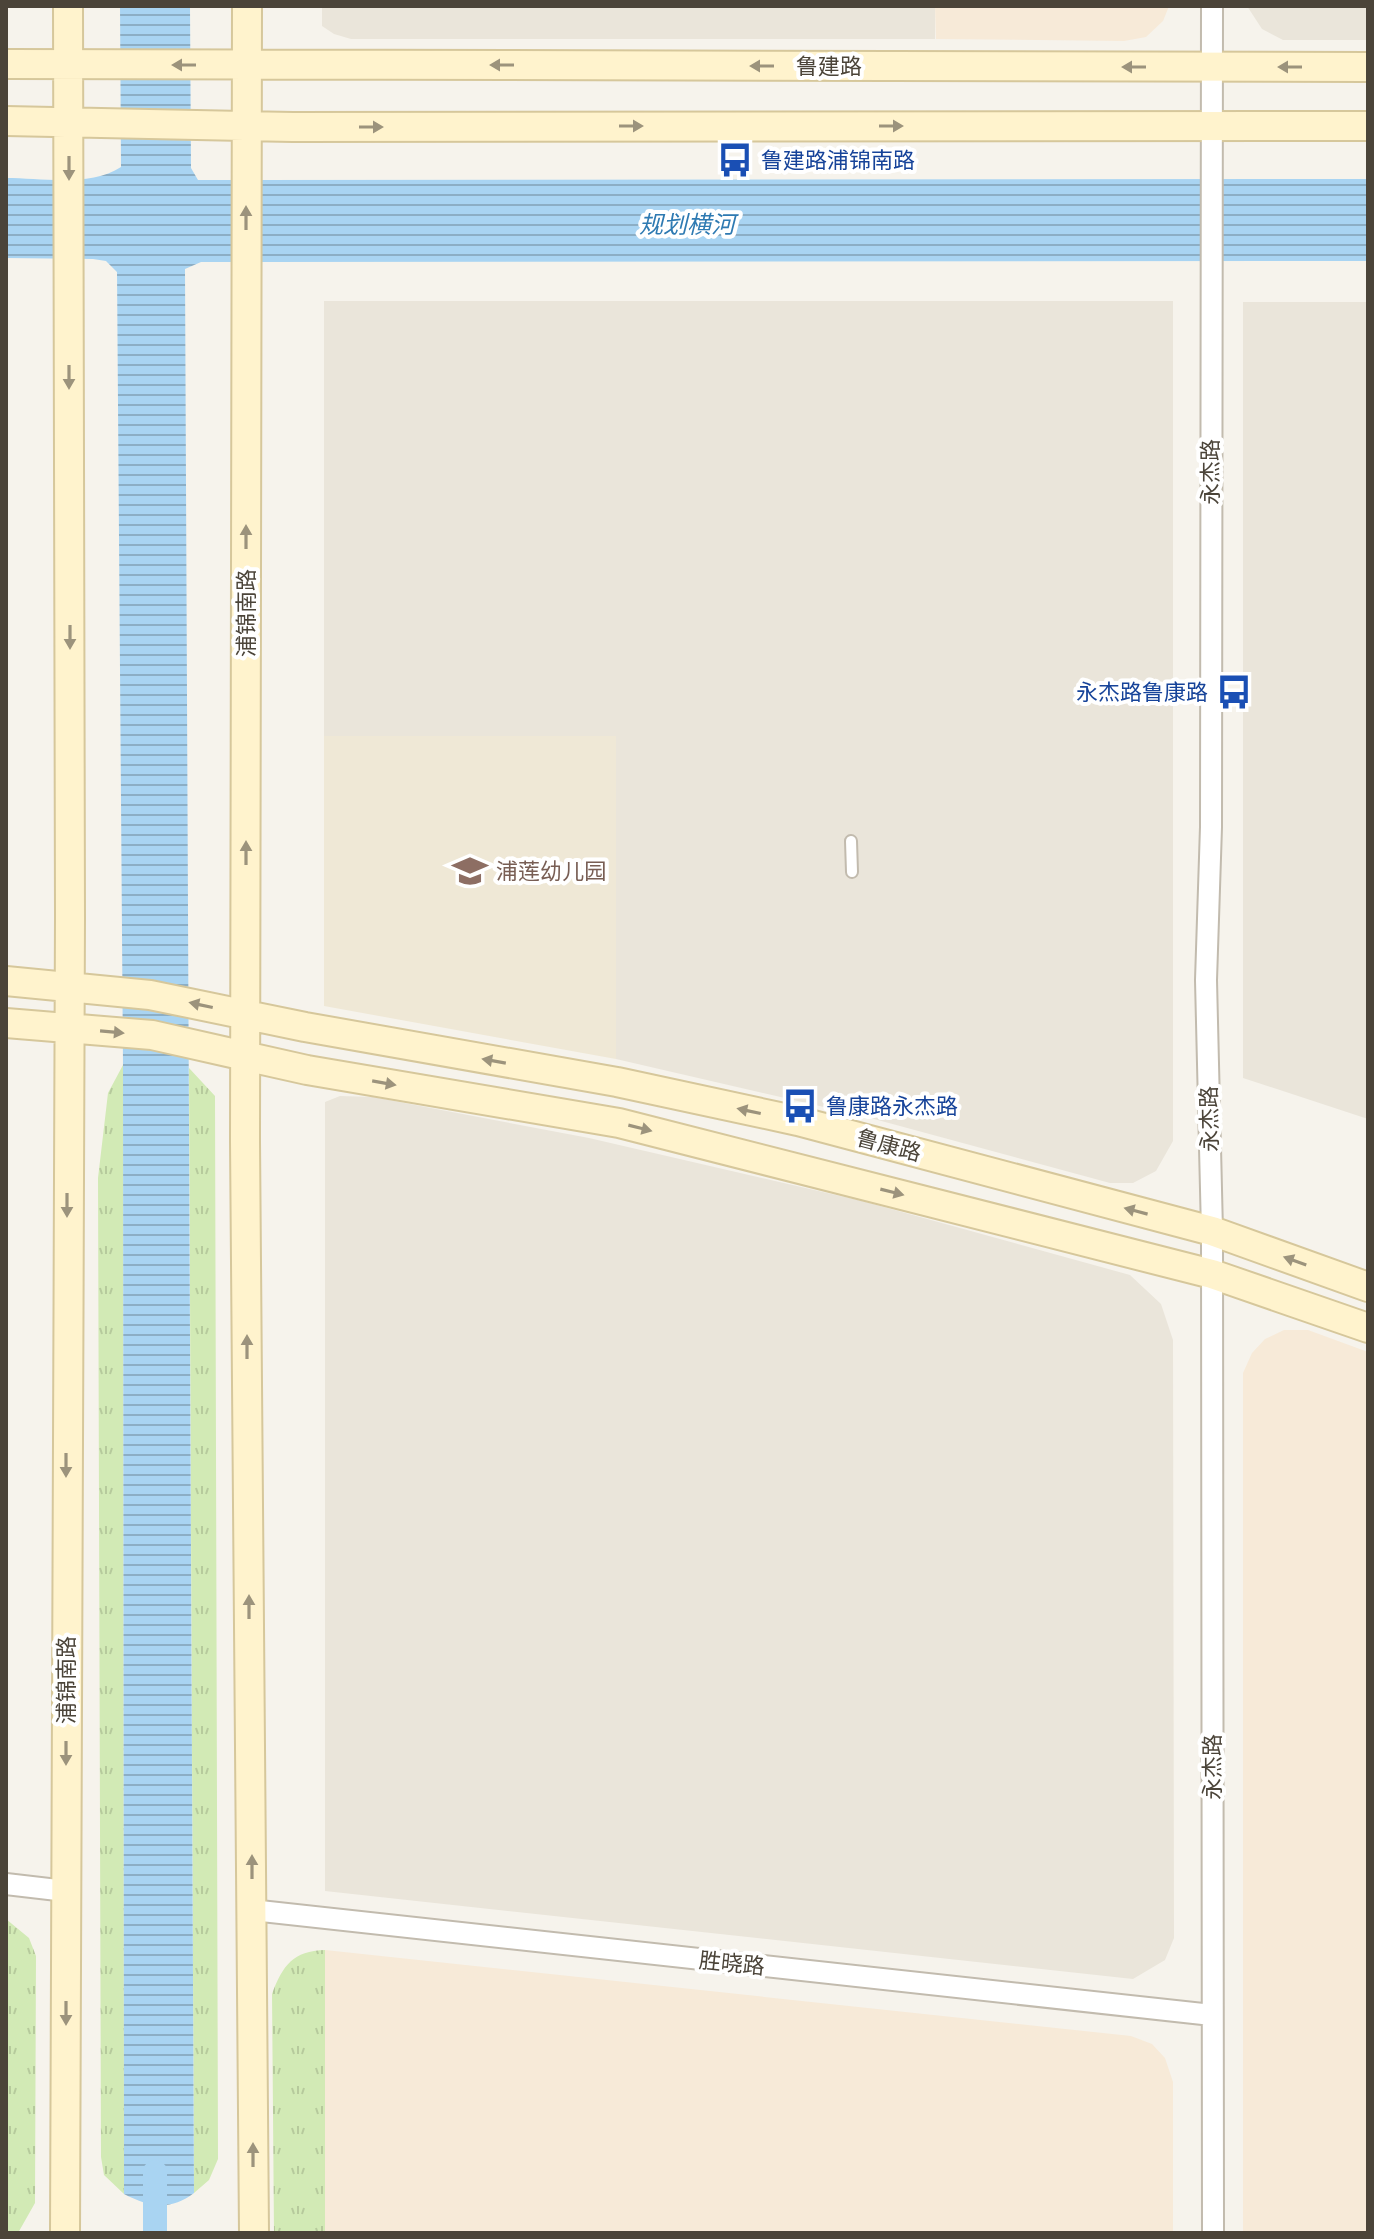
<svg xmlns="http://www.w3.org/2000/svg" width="1374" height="2239" font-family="Helvetica,'Noto Sans SC',sans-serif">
	<defs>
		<pattern id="grass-tufts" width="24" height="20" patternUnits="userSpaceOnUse" patternTransform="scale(2)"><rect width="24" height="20" fill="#d2eab5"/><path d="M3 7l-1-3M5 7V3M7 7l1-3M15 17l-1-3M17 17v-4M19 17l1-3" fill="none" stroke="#b6ca9c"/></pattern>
		<pattern id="water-rules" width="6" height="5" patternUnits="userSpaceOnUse" patternTransform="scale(2)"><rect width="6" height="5" fill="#a9d4f2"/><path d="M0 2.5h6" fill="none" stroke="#8caec5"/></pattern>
	</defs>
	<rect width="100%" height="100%" fill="#f6f3ec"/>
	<path fill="#eae5da" d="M 322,6 L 935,6 L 935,39 L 351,39 L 334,34 L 322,26 Z
		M 1247,6 L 1368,6 L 1368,40 L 1283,40 L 1262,29 Z
		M 324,301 L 1173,301 L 1173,1141 L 1156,1171 L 1133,1183 L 1110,1183 L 863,1116 L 616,1059 L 615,737 L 324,736 Z
		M 1243,302 L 1368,302 L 1368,1119 L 1243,1078 Z
		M 340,1096 L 373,1097 L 589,1138 L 862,1201 L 1130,1275 L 1161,1304 L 1173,1340 L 1174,1938 L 1165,1960 L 1133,1979 L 325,1891 L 325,1102 Z"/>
	<path fill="#f7ead8" d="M 935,6 L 1169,6 L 1163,21 L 1146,37 L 1124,41 L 936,39 Z
		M 1284,1330 L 1308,1330 L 1368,1352 L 1368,2233 L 1243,2233 L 1243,1373 L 1252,1353 L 1265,1339 Z
		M 325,1950 L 1131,2036 L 1152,2044 L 1165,2058 L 1173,2082 L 1173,2233 L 325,2233 Z"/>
	<path fill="#efe8d6" d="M 324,736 L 616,736 L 616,1059 L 324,1006 Z"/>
	<path fill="url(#grass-tufts)" d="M 123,1065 L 124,2194 L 104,2175 L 101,2157 L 98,1178 L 108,1093 Z
		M 189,1068 L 215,1096 L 218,2159 L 209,2180 L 194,2193 Z
		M 6,1919 L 29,1938 L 36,1956 L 35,2203 L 18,2233 L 6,2233 Z
		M 325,1950 L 325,2233 L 274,2233 L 272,1994 C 283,1965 293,1951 325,1950 Z"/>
	<path fill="url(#water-rules)" d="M 120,6 L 190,6 L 191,168 L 198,180 L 1368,179 L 1368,261 L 201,262 L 185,269 L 194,2193 C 171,2211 149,2207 124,2194 L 123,1065 L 117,272 L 106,261 L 93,259 L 6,258 L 6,178 C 42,178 91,187 121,167 Z"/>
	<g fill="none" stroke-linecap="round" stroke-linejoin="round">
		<path stroke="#a9d4f2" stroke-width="24" d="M 155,2233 L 155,2172"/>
		<g stroke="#c2bbae" stroke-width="14">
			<path id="lane" d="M 851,841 L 852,872"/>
		</g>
		<g stroke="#c2bbae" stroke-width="24">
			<path id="street" d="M 1212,6 L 1211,827 L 1206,980 L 1212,1231 L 1213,2233
				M 6,1884 L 66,1891
				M 252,1910 L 1212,2015"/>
		</g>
		<g stroke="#d6c79b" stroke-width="32">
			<path id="secondary" d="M 247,6 L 245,1141 L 254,2233
				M 6,64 L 1368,67
				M 6,121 L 293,127 L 1368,126
				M 6,981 L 150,995 L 305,1027 L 617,1082 L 798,1121 L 1212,1231 L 1368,1287
				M 6,1023 L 152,1035 L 307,1070 L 619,1123 L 1212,1274 L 1368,1328
				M 65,2233 L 70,917 L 68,6"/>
		</g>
		<use href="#lane" stroke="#fff" stroke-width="10"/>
		<use href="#street" stroke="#fff" stroke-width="20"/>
		<use href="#secondary" stroke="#fff3cd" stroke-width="28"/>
	</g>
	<defs><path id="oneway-solid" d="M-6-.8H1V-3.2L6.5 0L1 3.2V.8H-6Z" transform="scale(2)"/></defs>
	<g fill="#9c937c">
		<use href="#oneway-solid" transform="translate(184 65) rotate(-180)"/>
		<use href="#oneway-solid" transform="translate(502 65) rotate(-180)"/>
		<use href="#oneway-solid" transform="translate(762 66) rotate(-180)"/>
		<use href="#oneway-solid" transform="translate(1134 67) rotate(-180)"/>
		<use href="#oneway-solid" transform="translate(1290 67) rotate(-180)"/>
		<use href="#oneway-solid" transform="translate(631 126)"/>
		<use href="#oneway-solid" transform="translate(891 126)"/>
		<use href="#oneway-solid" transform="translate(371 127)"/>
		<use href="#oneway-solid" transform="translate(69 168) rotate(90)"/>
		<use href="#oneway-solid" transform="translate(246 218) rotate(-90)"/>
		<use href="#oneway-solid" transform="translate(69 377) rotate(90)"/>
		<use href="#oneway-solid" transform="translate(246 537) rotate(-90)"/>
		<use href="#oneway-solid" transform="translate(70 637) rotate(90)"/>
		<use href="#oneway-solid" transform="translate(246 853) rotate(-90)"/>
		<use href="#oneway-solid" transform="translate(201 1005) rotate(-168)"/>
		<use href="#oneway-solid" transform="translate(112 1032) rotate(5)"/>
		<use href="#oneway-solid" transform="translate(494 1061) rotate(-170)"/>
		<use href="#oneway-solid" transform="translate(384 1083) rotate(10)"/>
		<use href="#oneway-solid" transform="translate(749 1111) rotate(-168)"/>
		<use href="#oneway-solid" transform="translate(640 1128) rotate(14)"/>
		<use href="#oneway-solid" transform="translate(892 1192) rotate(14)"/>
		<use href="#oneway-solid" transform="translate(67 1205) rotate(90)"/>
		<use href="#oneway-solid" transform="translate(1136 1211) rotate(-165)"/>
		<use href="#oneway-solid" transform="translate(1295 1261) rotate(-160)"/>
		<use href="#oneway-solid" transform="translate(247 1347) rotate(-90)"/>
		<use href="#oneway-solid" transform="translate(66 1465) rotate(90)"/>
		<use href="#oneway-solid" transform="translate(249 1607) rotate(-90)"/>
		<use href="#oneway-solid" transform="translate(66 1753) rotate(90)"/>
		<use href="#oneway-solid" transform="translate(252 1867) rotate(-90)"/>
		<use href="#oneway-solid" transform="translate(66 2013) rotate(90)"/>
		<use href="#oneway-solid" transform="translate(253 2155) rotate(-90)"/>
	</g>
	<defs>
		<g id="bus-bare" transform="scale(2.76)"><path d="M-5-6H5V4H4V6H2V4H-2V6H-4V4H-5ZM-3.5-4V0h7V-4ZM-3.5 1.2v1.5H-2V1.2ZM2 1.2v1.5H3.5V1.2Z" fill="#1a4fb4" stroke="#fff" stroke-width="2.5" paint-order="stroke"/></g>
		<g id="school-bare" transform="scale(2.76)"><path d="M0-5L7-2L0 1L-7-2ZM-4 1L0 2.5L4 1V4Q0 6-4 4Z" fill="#8d6e63" stroke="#fff" stroke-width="2.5" paint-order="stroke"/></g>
	</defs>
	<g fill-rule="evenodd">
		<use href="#bus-bare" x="735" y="160"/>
		<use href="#bus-bare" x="1234" y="692"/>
		<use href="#school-bare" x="470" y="871"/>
		<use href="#bus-bare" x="800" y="1106"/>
	</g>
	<g text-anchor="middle" stroke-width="8" stroke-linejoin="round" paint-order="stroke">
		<g font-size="22" fill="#4b4439" stroke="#fff">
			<text x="829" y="74">鲁建路</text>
			<text transform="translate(1210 472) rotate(-90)" y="8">永杰路</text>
			<text transform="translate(246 613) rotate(-90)" y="8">浦锦南路</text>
			<text transform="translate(1209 1119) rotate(-91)" y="8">永杰路</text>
			<text transform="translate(889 1145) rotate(15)" y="8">鲁康路</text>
			<text transform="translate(66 1680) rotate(-90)" y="8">浦锦南路</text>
			<text transform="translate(1212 1767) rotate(-90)" y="8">永杰路</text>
			<text transform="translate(732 1963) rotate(6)" y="8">胜晓路</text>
		</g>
		<g font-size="22" fill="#164399" stroke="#fff" text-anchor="start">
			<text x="761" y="168">鲁建路浦锦南路</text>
			<text x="1208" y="700" text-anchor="end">永杰路鲁康路</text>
			<text x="826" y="1114">鲁康路永杰路</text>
		</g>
		<g font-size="22" fill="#785e54" stroke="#fff" text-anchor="start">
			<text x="496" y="879">浦莲幼儿园</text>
		</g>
		<g font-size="24" font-style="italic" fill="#2e7ab2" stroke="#fff">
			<text x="687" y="233">规划横河</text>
		</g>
	</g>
	<rect width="1374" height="2239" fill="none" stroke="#4b4439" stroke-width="16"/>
</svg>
